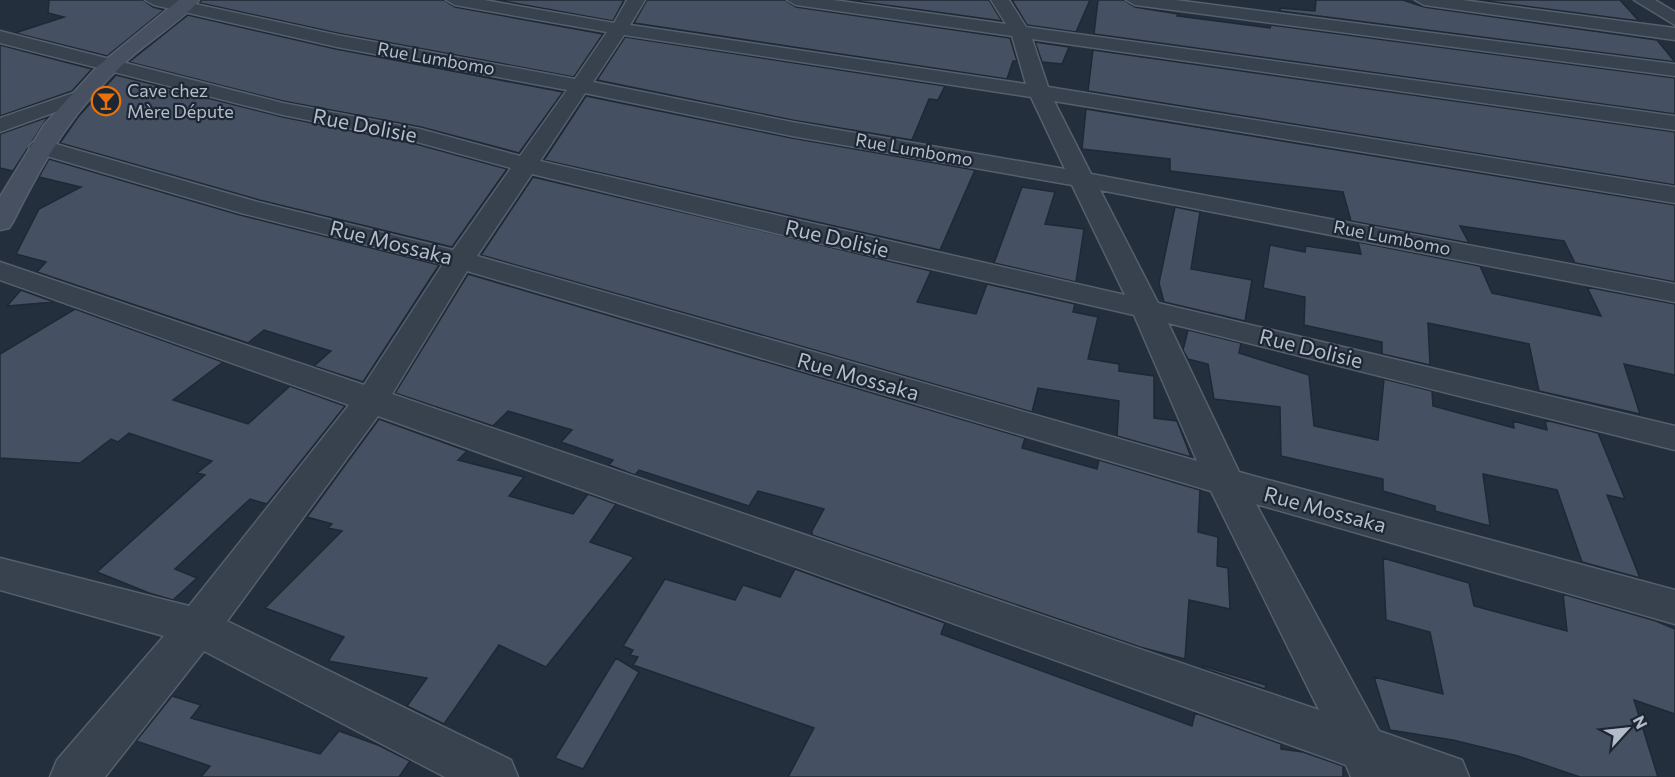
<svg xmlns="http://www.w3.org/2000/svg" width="1675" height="777" font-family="Commissioner,sans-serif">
	<rect width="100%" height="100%" fill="#242f3e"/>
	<path fill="#455162" stroke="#1f2835" stroke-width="1.5" d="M 49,0 L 143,0 L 153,7 L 164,10 L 107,56 L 15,33 L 64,17 L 48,13 Z
		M 201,0 L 444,0 L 455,7 L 603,34 L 574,77 L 337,33 L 200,3 Z
		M 497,0 L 624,0 L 613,21 Z
		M 647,0 L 785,0 L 796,7 L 1010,38 L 1017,61 L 1013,61 L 1007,79 L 634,23 Z
		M 849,0 L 989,0 L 1002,21 Z
		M 1012,0 L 1090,0 L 1076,32 L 1027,25 Z
		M 1098,0 L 1124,0 L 1135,7 L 1178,14 L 1177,16 L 1270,28 L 1271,25 L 1675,78 L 1675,114 L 1094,34 Z
		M 1316,0 L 1403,0 L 1424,7 L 1657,40 L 1675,62 L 1280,11 L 1280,8 L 1315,11 Z
		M 1479,0 L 1620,0 L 1639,21 Z
		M 188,15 L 336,49 L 563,92 L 519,153 L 421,127 L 283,101 L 129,62 Z
		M 625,37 L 945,86 L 938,100 L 929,99 L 912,140 L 792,120 L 597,80 Z
		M 1035,42 L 1069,47 L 1062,64 L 1042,62 Z
		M 0,45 L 92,69 L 72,91 L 0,116 Z
		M 1093,50 L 1675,132 L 1675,185 L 1088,91 Z
		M 116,75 L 283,117 L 416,144 L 507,169 L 452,247 L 259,200 L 60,143 L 78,117 Z
		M 586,96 L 792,138 L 975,170 L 940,250 L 544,160 Z
		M 1086,109 L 1675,205 L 1675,282 L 1575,263 L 1564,241 L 1460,226 L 1469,243 L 1351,221 L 1343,192 L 1170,171 L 1170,159 L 1082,149 Z
		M 48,117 L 13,171 L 0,168 L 0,134 Z
		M 49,159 L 240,215 L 439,265 L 363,382 L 314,366 L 331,351 L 264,330 L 248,343 L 37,272 L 46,262 L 16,254 L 39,209 L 81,187 L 39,177 Z
		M 533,177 L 931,271 L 917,302 L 976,314 L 987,284 L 1075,304 L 1073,312 L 1098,317 L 1088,359 L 1119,364 L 1119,371 L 1154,376 L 1154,418 L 1177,421 L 1191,457 L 1117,436 L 1119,401 L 1038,388 L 1032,412 L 481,255 Z
		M 1022,187 L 1055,192 L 1045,224 L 1084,229 L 1076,282 L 994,263 Z
		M 1175,207 L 1200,212 L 1191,269 L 1252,280 L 1245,321 L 1164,302 L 1159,283 Z
		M 1358,242 L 1480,266 L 1492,293 L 1601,316 L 1587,287 L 1675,304 L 1675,375 L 1624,364 L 1640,414 L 1539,391 L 1529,344 L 1428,323 L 1430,365 L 1382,354 L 1382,342 L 1304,325 L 1305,297 L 1263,288 L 1270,245 L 1305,252 L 1306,246 L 1361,254 Z
		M 468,274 L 1025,438 L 1022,448 L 1097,469 L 1099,460 L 1200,490 L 1198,532 L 1218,537 L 1217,566 L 1228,568 L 1230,609 L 1189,600 L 1185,659 L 1140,647 L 812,535 L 812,531 L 824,509 L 758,491 L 749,506 L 639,470 L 635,475 L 609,465 L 613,460 L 561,442 L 572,430 L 508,411 L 493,426 L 395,393 Z
		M 21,290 L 54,302 L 7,306 Z
		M 75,309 L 223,362 L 173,400 L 248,424 L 290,386 L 345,406 L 267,504 L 250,499 L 175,569 L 197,578 L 173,600 L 149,593 L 97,572 L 205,475 L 197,473 L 212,461 L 129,433 L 118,442 L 111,439 L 80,463 L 0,458 L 0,354 Z
		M 1188,330 L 1241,343 L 1239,353 L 1309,375 L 1314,426 L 1378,440 L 1384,379 L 1432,391 L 1433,406 L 1514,428 L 1513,421 L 1547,430 L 1545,420 L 1598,433 L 1625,499 L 1607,495 L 1640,578 L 1582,562 L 1557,490 L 1483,474 L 1490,526 L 1435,511 L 1435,506 L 1383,491 L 1383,479 L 1281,456 L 1280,407 L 1214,399 L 1208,364 L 1188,359 L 1183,350 Z
		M 379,419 L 467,451 L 458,460 L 524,477 L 509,496 L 573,514 L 588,494 L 616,504 L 590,542 L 634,557 L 546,667 L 499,645 L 444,724 L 407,706 L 427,678 L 328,661 L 344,637 L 265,608 L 342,531 L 328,528 L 332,524 L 307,517 Z
		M 1383,558 L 1469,583 L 1474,606 L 1567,631 L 1563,594 L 1656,621 L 1675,629 L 1675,714 L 1634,700 L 1658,777 L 1580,777 L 1518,756 L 1453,740 L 1390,730 L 1374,677 L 1443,694 L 1430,632 L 1386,620 Z
		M 795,569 L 945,623 L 941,634 L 1192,726 L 1195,713 L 1281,744 L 1281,749 L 1303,752 L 1343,766 L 1343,777 L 788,777 L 814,728 L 633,665 L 638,657 L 630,655 L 633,650 L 623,646 L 665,579 L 735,600 L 743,585 L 780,597 Z
		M 616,658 L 639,672 L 583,769 L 555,758 Z
		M 1203,666 L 1266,685 L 1265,689 L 1203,668 Z
		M 172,696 L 201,705 L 191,718 L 320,754 L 339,731 L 378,745 L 410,761 L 399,777 L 201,777 L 210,766 L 136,741 Z"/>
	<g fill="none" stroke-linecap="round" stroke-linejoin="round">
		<g stroke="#565f6c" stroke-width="3">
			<path id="street" d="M 145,0 L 177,0 L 337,35 L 575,79 L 607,32 L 455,5 L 446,0 L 484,0 L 614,23 L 627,0 L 645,0 L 630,25 L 1026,84 L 1012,36 L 796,5 L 787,0 L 833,0 L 1006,24 L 991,0 L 1009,0 L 1026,27 L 1675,116 L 1675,130 L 1032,39 L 1048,87 L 1675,187 L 1675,203 L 1054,101 L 1091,174 L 1675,284 L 1675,302 L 1100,190 L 1158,303 L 1675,426 L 1675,450 L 1168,323 L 1239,472 L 1675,590 L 1675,624 L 1256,504 L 1379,731 L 1462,760 L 1469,777 L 1351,777 L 1346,765 L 378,416 L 227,621 L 511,760 L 518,777 L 445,777 L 204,651 L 105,777 L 50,777 L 57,760 L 164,636 L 0,590 L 0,558 L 189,606 L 349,405 L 0,280 L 0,262 L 364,385 L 443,264 L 241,213 L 33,152 L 29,147 L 33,142 L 49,142 L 258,202 L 453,250 L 511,168 L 417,142 L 283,115 L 0,43 L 0,31 L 283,103 L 420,129 L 520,156 L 567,90 L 337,47 L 154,5 ZM 624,35 L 1031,97 L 1065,169 L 792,122 L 593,82 ZM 585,93 L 792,136 L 1072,185 L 1125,295 L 540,161 ZM 532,174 L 779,234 L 1134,315 L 1197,461 L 477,256 ZM 467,271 L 1211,491 L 1319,710 L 392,394 Z
				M 1126,0 L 1175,0 L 1675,64 L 1675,76 L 1135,5 Z
				M 1415,0 L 1462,0 L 1675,28 L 1675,40 L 1424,5 Z
				M 1634,0 L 1655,0 L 1675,12 L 1675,25 Z
				M 79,91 L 86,93 L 90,97 L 86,101 L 0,132 L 0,118 Z"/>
		</g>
		<g stroke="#565f6c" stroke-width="3">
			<path id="secondary" d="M 179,0 L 199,0 C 187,17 146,43 129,59 C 73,109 46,156 13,222 L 9,228 L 0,230 L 0,197 L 44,125 L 98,66 Z"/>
		</g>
		<use href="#street" fill="#38414e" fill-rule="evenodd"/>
		<use href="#secondary" fill="#465061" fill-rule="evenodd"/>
	</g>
	<defs>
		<g id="bar-ring" transform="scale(1.5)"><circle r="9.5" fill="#1d2633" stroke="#e8710a" stroke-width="1.5"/><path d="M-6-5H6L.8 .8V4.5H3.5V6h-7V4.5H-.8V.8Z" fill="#e8710a"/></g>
	</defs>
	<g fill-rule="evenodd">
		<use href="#bar-ring" x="106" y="101"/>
	</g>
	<g text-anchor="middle" stroke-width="4.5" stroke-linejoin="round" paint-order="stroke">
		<g font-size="18" fill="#b4bcc9" stroke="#1d2633">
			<text transform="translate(436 59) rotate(10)" y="6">Rue Lumbomo</text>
			<text transform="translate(914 150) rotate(10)" y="6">Rue Lumbomo</text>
			<text transform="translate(1392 238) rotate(11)" y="6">Rue Lumbomo</text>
		</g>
		<g font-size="18" fill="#b4bcc9" stroke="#1d2633" text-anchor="start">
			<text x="127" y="97">Cave chez<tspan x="127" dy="21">Mère Députe</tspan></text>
		</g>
		<g font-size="21" fill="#b4bcc9" stroke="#1d2633">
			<text transform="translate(365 126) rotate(11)" y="7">Rue Dolisie</text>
			<text transform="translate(837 239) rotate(13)" y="7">Rue Dolisie</text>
			<text transform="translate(391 243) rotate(14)" y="7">Rue Mossaka</text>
			<text transform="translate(1311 349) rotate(14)" y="7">Rue Dolisie</text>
			<text transform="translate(858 377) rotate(16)" y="7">Rue Mossaka</text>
			<text transform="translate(1325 510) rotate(15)" y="7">Rue Mossaka</text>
		</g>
	</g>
	<g transform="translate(1627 729) rotate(63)" stroke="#1d2633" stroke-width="4.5" paint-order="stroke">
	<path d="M0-4.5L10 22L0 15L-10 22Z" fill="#b4bcc9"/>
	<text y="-9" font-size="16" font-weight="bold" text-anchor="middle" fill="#b4bcc9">N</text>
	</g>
</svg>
